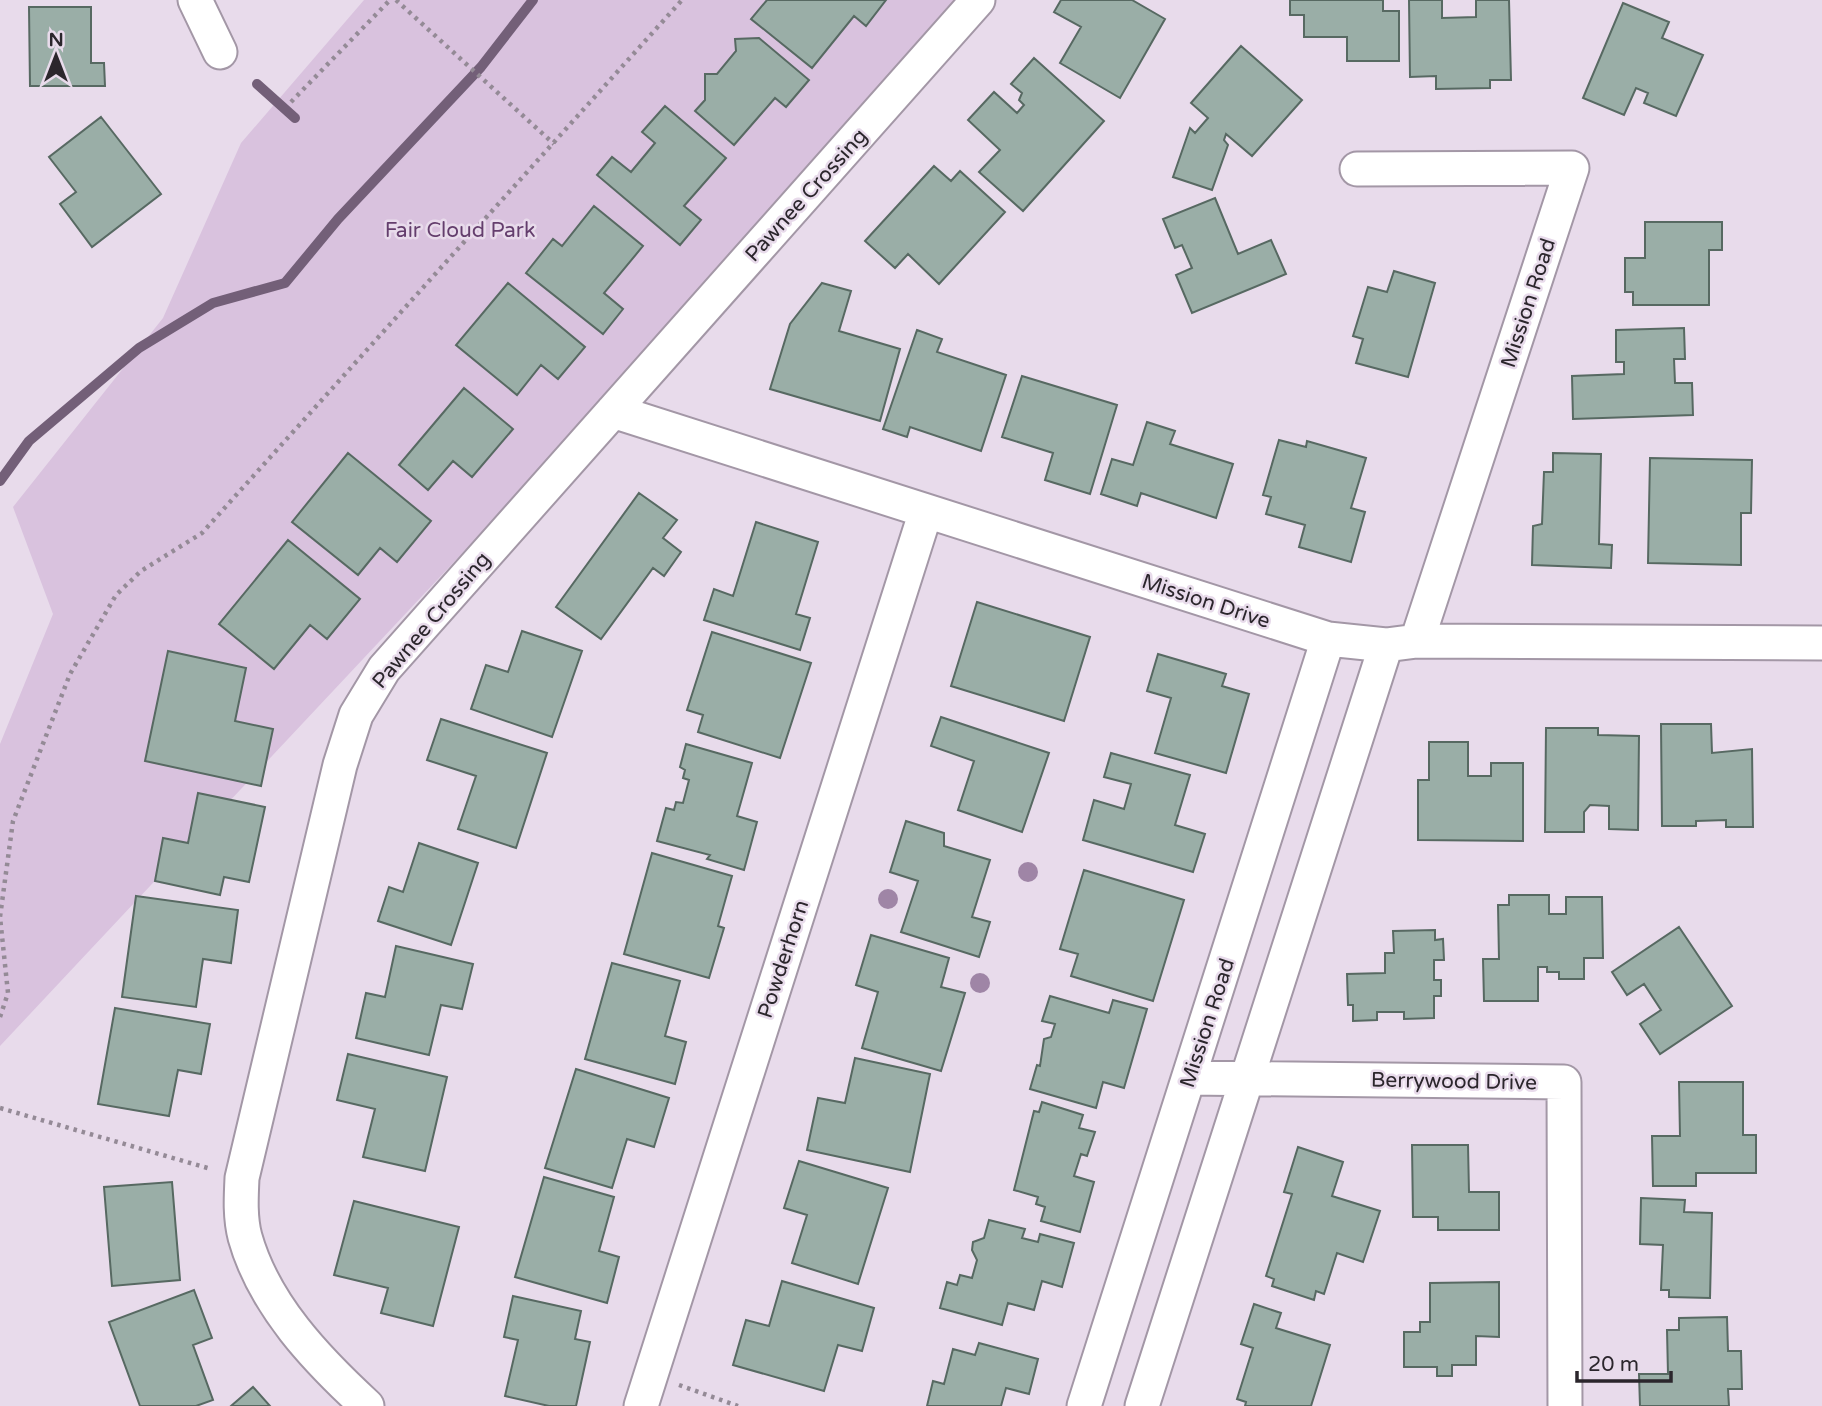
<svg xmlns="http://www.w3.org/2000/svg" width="1822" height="1406" font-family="'Varela Round',sans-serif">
	<rect width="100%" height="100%" fill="#e8dbeb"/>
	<path fill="#d9c2de" d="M 364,0 L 971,0 L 939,45 L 0,1046 L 0,744 L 53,614 L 13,507 L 163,318 L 241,143 Z"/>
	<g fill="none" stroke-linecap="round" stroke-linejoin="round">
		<path stroke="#735f78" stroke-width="10" d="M 257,84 L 295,118
			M 0,481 L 29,441 L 139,348 L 213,303 L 285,283 L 338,219 L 481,67 L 533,0"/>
	</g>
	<path fill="#9aaea7" stroke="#576962" stroke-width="2" d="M 767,0 L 886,0 L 866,26 L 854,16 L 812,68 L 751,19 Z
		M 1061,0 L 1132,0 L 1165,19 L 1120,98 L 1060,63 L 1081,27 L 1054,12 Z
		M 1290,0 L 1383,0 L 1383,11 L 1399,11 L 1399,61 L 1347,61 L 1347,37 L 1304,37 L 1304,15 L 1290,15 Z
		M 1409,0 L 1442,0 L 1442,18 L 1476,17 L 1476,0 L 1509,0 L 1511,80 L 1490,80 L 1490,88 L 1436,89 L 1436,76 L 1410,77 Z
		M 1623,3 L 1669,22 L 1662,38 L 1703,55 L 1676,116 L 1644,103 L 1648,93 L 1636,88 L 1624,115 L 1583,98 Z
		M 29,7 L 91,7 L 91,63 L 104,63 L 105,86 L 30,86 Z
		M 759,38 L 809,80 L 786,107 L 775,98 L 734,145 L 695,111 L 705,100 L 705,74 L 717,74 L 736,51 L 735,39 Z
		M 1241,46 L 1302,100 L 1252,156 L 1226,134 L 1224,140 L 1228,145 L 1212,190 L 1173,177 L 1190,128 L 1195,133 L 1208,118 L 1191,103 Z
		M 1034,58 L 1104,121 L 1023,211 L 979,172 L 1000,150 L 968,120 L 994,92 L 1017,113 L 1024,105 L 1019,100 L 1022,93 L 1011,84 Z
		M 665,106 L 726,158 L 684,206 L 701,220 L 680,245 L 597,175 L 612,157 L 631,172 L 655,143 L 642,132 Z
		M 101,117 L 161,194 L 92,247 L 60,204 L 76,192 L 49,157 Z
		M 934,166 L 951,181 L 960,171 L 1005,212 L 939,284 L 908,254 L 895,268 L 865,241 Z
		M 1215,198 L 1238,254 L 1271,240 L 1286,274 L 1192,313 L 1176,275 L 1192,268 L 1182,245 L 1175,248 L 1163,219 Z
		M 594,206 L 643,246 L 604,293 L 623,309 L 603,334 L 526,273 L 553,239 L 562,246 Z
		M 1645,222 L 1722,222 L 1722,250 L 1709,250 L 1709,305 L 1633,305 L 1633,292 L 1625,292 L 1625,258 L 1645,258 Z
		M 1394,271 L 1435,283 L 1408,377 L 1356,363 L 1363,339 L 1353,336 L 1368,287 L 1387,292 Z
		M 508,283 L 585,347 L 558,379 L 541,365 L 517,395 L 456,345 Z
		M 822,283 L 851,291 L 839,331 L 900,349 L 880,421 L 770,389 L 790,324 Z
		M 1684,328 L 1685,359 L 1674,359 L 1675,383 L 1692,383 L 1693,415 L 1573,419 L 1572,376 L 1624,374 L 1624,362 L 1616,362 L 1616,330 Z
		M 917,330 L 942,339 L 937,352 L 1006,375 L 981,451 L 910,427 L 907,437 L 883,429 Z
		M 1022,376 L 1117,405 L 1090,494 L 1045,480 L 1053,453 L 1002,437 Z
		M 464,388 L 513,429 L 472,477 L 453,461 L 428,490 L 399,465 Z
		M 1147,422 L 1175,431 L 1170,444 L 1233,464 L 1216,518 L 1141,493 L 1137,506 L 1101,494 L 1112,459 L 1133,465 Z
		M 1279,440 L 1306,447 L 1307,441 L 1366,458 L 1351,508 L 1365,512 L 1351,562 L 1299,547 L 1305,525 L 1266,514 L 1271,497 L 1263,495 Z
		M 348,453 L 431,521 L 397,562 L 380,548 L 358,575 L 292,522 Z
		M 1553,453 L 1601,454 L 1599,544 L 1612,545 L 1611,568 L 1532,565 L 1533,526 L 1542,524 L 1544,472 L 1553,472 Z
		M 1650,458 L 1752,460 L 1751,513 L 1741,513 L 1741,565 L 1648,563 Z
		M 639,493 L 677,520 L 663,538 L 681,552 L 664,576 L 653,568 L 601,639 L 556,607 Z
		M 756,522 L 818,542 L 796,614 L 810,618 L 800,650 L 704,620 L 714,589 L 733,596 Z
		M 288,540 L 360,599 L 327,639 L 310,625 L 274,669 L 219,624 Z
		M 977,602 L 1090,637 L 1064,721 L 951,686 Z
		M 522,631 L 582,651 L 552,737 L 471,709 L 486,665 L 508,672 Z
		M 712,632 L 811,663 L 780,758 L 698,732 L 703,715 L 687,710 Z
		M 168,651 L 246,668 L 235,721 L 273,729 L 261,786 L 145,761 Z
		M 1158,654 L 1226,674 L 1222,686 L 1249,694 L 1226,773 L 1155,753 L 1171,698 L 1147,691 Z
		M 941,717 L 1049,753 L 1022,832 L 958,810 L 974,761 L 931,746 Z
		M 441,719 L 547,753 L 516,848 L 458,829 L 476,776 L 427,760 Z
		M 1661,724 L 1711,724 L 1712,753 L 1752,749 L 1753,827 L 1726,827 L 1726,820 L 1696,821 L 1696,826 L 1662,826 Z
		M 1546,728 L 1598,728 L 1598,735 L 1639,736 L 1638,830 L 1609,829 L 1609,806 L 1590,805 L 1584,812 L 1584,832 L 1545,832 Z
		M 1429,742 L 1468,742 L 1468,776 L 1491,776 L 1491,763 L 1523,763 L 1523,841 L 1418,840 L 1418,780 L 1429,780 Z
		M 686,744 L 752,763 L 737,816 L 757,822 L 744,870 L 707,859 L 710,855 L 657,841 L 666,808 L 674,810 L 676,802 L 683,803 L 689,780 L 683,778 L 685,770 L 680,767 Z
		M 1111,753 L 1190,775 L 1175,825 L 1205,834 L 1193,872 L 1083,840 L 1094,800 L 1124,809 L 1131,784 L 1104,777 Z
		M 198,793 L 265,807 L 249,882 L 224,877 L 220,895 L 155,881 L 163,838 L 188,843 Z
		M 906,821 L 944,833 L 944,846 L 990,860 L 972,917 L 990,922 L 979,957 L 901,932 L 918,881 L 890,872 Z
		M 419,843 L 478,863 L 451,945 L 378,921 L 389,887 L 403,892 Z
		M 652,853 L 732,876 L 718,926 L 724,928 L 709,978 L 624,954 Z
		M 1084,870 L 1184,900 L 1153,1001 L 1071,976 L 1078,954 L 1060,949 Z
		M 1509,895 L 1549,895 L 1549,914 L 1566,914 L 1566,897 L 1602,897 L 1603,958 L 1584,958 L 1584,979 L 1559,979 L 1559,972 L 1547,972 L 1547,967 L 1538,967 L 1538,1001 L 1484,1001 L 1483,959 L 1499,959 L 1498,905 L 1509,905 Z
		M 136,896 L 238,910 L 231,963 L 203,959 L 196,1007 L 122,997 Z
		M 1679,927 L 1732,1006 L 1660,1054 L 1640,1024 L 1661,1010 L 1644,984 L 1627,995 L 1612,972 Z
		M 1435,930 L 1435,940 L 1443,939 L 1444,960 L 1434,960 L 1434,980 L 1441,980 L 1441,996 L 1434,996 L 1434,1018 L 1404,1019 L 1404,1012 L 1377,1012 L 1377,1020 L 1353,1021 L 1353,1005 L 1348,1005 L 1347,974 L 1385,973 L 1385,953 L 1394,953 L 1393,931 Z
		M 871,935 L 949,958 L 941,987 L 965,993 L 941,1071 L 862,1048 L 878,992 L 856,985 Z
		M 396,946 L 473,964 L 462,1009 L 441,1005 L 429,1055 L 356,1038 L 366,993 L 385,997 Z
		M 612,963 L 680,981 L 665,1036 L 686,1042 L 675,1084 L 585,1059 Z
		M 1050,996 L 1109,1013 L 1113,1000 L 1147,1009 L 1124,1088 L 1103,1082 L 1096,1108 L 1030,1089 L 1037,1065 L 1040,1066 L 1044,1039 L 1051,1037 L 1055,1024 L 1042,1021 Z
		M 115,1008 L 210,1024 L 201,1074 L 178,1070 L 169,1116 L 98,1104 Z
		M 348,1054 L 447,1077 L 425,1171 L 363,1157 L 375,1109 L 337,1100 Z
		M 855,1058 L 930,1074 L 910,1172 L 807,1150 L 818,1098 L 845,1103 Z
		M 576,1069 L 669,1098 L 654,1147 L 627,1139 L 612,1188 L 545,1168 Z
		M 1679,1082 L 1743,1082 L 1743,1135 L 1756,1135 L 1756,1173 L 1696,1173 L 1696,1186 L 1653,1186 L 1652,1136 L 1680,1136 Z
		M 1042,1102 L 1083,1115 L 1079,1128 L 1095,1132 L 1087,1156 L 1081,1154 L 1074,1176 L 1094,1182 L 1080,1232 L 1041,1221 L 1045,1207 L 1036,1204 L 1038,1197 L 1014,1190 L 1034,1111 L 1039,1112 Z
		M 1412,1145 L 1468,1145 L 1469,1192 L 1499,1192 L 1499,1230 L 1438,1230 L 1438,1217 L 1413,1217 Z
		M 1298,1147 L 1343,1162 L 1332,1196 L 1380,1211 L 1363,1262 L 1337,1253 L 1324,1294 L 1316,1291 L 1314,1300 L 1272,1286 L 1274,1279 L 1266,1276 L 1292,1194 L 1284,1192 Z
		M 799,1161 L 888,1188 L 858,1284 L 792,1263 L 807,1215 L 784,1208 Z
		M 544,1177 L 614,1197 L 599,1251 L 619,1257 L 607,1303 L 515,1277 Z
		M 172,1182 L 180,1280 L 112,1286 L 104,1187 Z
		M 1641,1198 L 1685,1200 L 1684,1212 L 1712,1213 L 1710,1298 L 1669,1297 L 1669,1290 L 1661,1290 L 1663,1245 L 1640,1244 Z
		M 354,1201 L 459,1227 L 433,1326 L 381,1313 L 388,1288 L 334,1275 Z
		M 989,1220 L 1025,1229 L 1022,1238 L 1038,1242 L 1040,1234 L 1074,1243 L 1062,1287 L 1042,1281 L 1034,1310 L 1008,1303 L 1002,1325 L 940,1308 L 947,1282 L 957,1285 L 960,1275 L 972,1278 L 977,1260 L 972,1250 L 973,1242 L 984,1238 Z
		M 782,1281 L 874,1308 L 862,1351 L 838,1345 L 824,1391 L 733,1365 L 746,1320 L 769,1326 Z
		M 1499,1282 L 1499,1337 L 1476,1336 L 1476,1365 L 1452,1365 L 1452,1376 L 1437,1376 L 1437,1367 L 1404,1367 L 1404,1332 L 1420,1332 L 1420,1322 L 1430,1322 L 1430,1283 Z
		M 194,1290 L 212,1338 L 193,1345 L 213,1400 L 196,1406 L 140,1406 L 109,1322 Z
		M 513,1296 L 581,1311 L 575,1339 L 590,1342 L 576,1406 L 549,1406 L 505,1396 L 518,1340 L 504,1337 Z
		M 1254,1304 L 1281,1313 L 1276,1328 L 1330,1345 L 1311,1406 L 1245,1406 L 1246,1402 L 1237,1399 L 1253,1348 L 1241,1344 Z
		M 1727,1317 L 1728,1351 L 1741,1351 L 1742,1389 L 1728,1389 L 1729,1406 L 1640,1406 L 1639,1374 L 1668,1374 L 1667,1330 L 1679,1330 L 1679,1318 Z
		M 979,1343 L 1038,1359 L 1029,1394 L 1006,1388 L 1001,1406 L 927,1406 L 933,1381 L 944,1384 L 953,1349 L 975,1355 Z
		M 253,1387 L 270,1406 L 231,1406 Z"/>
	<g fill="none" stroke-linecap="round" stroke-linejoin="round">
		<g stroke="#a397a6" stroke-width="37">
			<path id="street" d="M 195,0 L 220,52
				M 1357,169 L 1572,168 L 1417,641
				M 613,411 L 1328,639 L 1386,645 L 1417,641 L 1822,643
				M 1189,1078 L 1564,1082 L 1565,1406
				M 367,1406 C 317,1360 264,1305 245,1237 C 240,1218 241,1198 242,1178 L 340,765 L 356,715 L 384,669 L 978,0
				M 641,1406 L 926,511
				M 1084,1406 L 1328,639
				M 1142,1406 L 1386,645"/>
		</g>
		<path stroke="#948a96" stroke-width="4.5" stroke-dasharray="3.5 5" stroke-linecap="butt" d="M 396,0 L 554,144
			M 291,102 L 390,0
			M 0,1017 L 8,993 L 0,917 L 13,821 L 70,674 L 116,595 L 141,571 L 202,533 L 682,0
			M 0,1108 L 211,1169
			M 679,1385 L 738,1406"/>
		<use href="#street" stroke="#fff" stroke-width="33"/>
	</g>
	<g fill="#9f85a6">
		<circle cx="1028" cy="872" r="10"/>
		<circle cx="888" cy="899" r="10"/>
		<circle cx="980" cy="983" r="10"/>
	</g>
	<g text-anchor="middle" stroke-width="5" stroke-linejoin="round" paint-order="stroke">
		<g font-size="21" fill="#2b262c" stroke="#e8dbeb">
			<text transform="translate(806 195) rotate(-48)" y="7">Pawnee Crossing</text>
			<text transform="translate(1528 303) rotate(-72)" y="7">Mission Road</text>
			<text transform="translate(1206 601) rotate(18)" y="7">Mission Drive</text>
			<text transform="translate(431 620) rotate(-50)" y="7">Pawnee Crossing</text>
			<text transform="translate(783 959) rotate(-72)" y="7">Powderhorn</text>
			<text transform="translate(1207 1023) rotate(-72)" y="7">Mission Road</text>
			<text transform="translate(1454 1081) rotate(1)" y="7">Berrywood Drive</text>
		</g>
		<g font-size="21" fill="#643e6d" stroke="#e8dbeb">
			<text x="460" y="237">Fair Cloud Park</text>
		</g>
	</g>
	<g transform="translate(56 56)" stroke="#e8dbeb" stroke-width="5" paint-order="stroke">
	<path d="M0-5L12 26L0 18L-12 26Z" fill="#2b262c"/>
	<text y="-10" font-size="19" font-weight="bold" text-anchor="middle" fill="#2b262c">N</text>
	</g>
	<path d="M1577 1371v10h94v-10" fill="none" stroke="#2b262c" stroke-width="3.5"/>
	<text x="1588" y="1371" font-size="21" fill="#2b262c" stroke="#e8dbeb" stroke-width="5" paint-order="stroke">20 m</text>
</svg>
